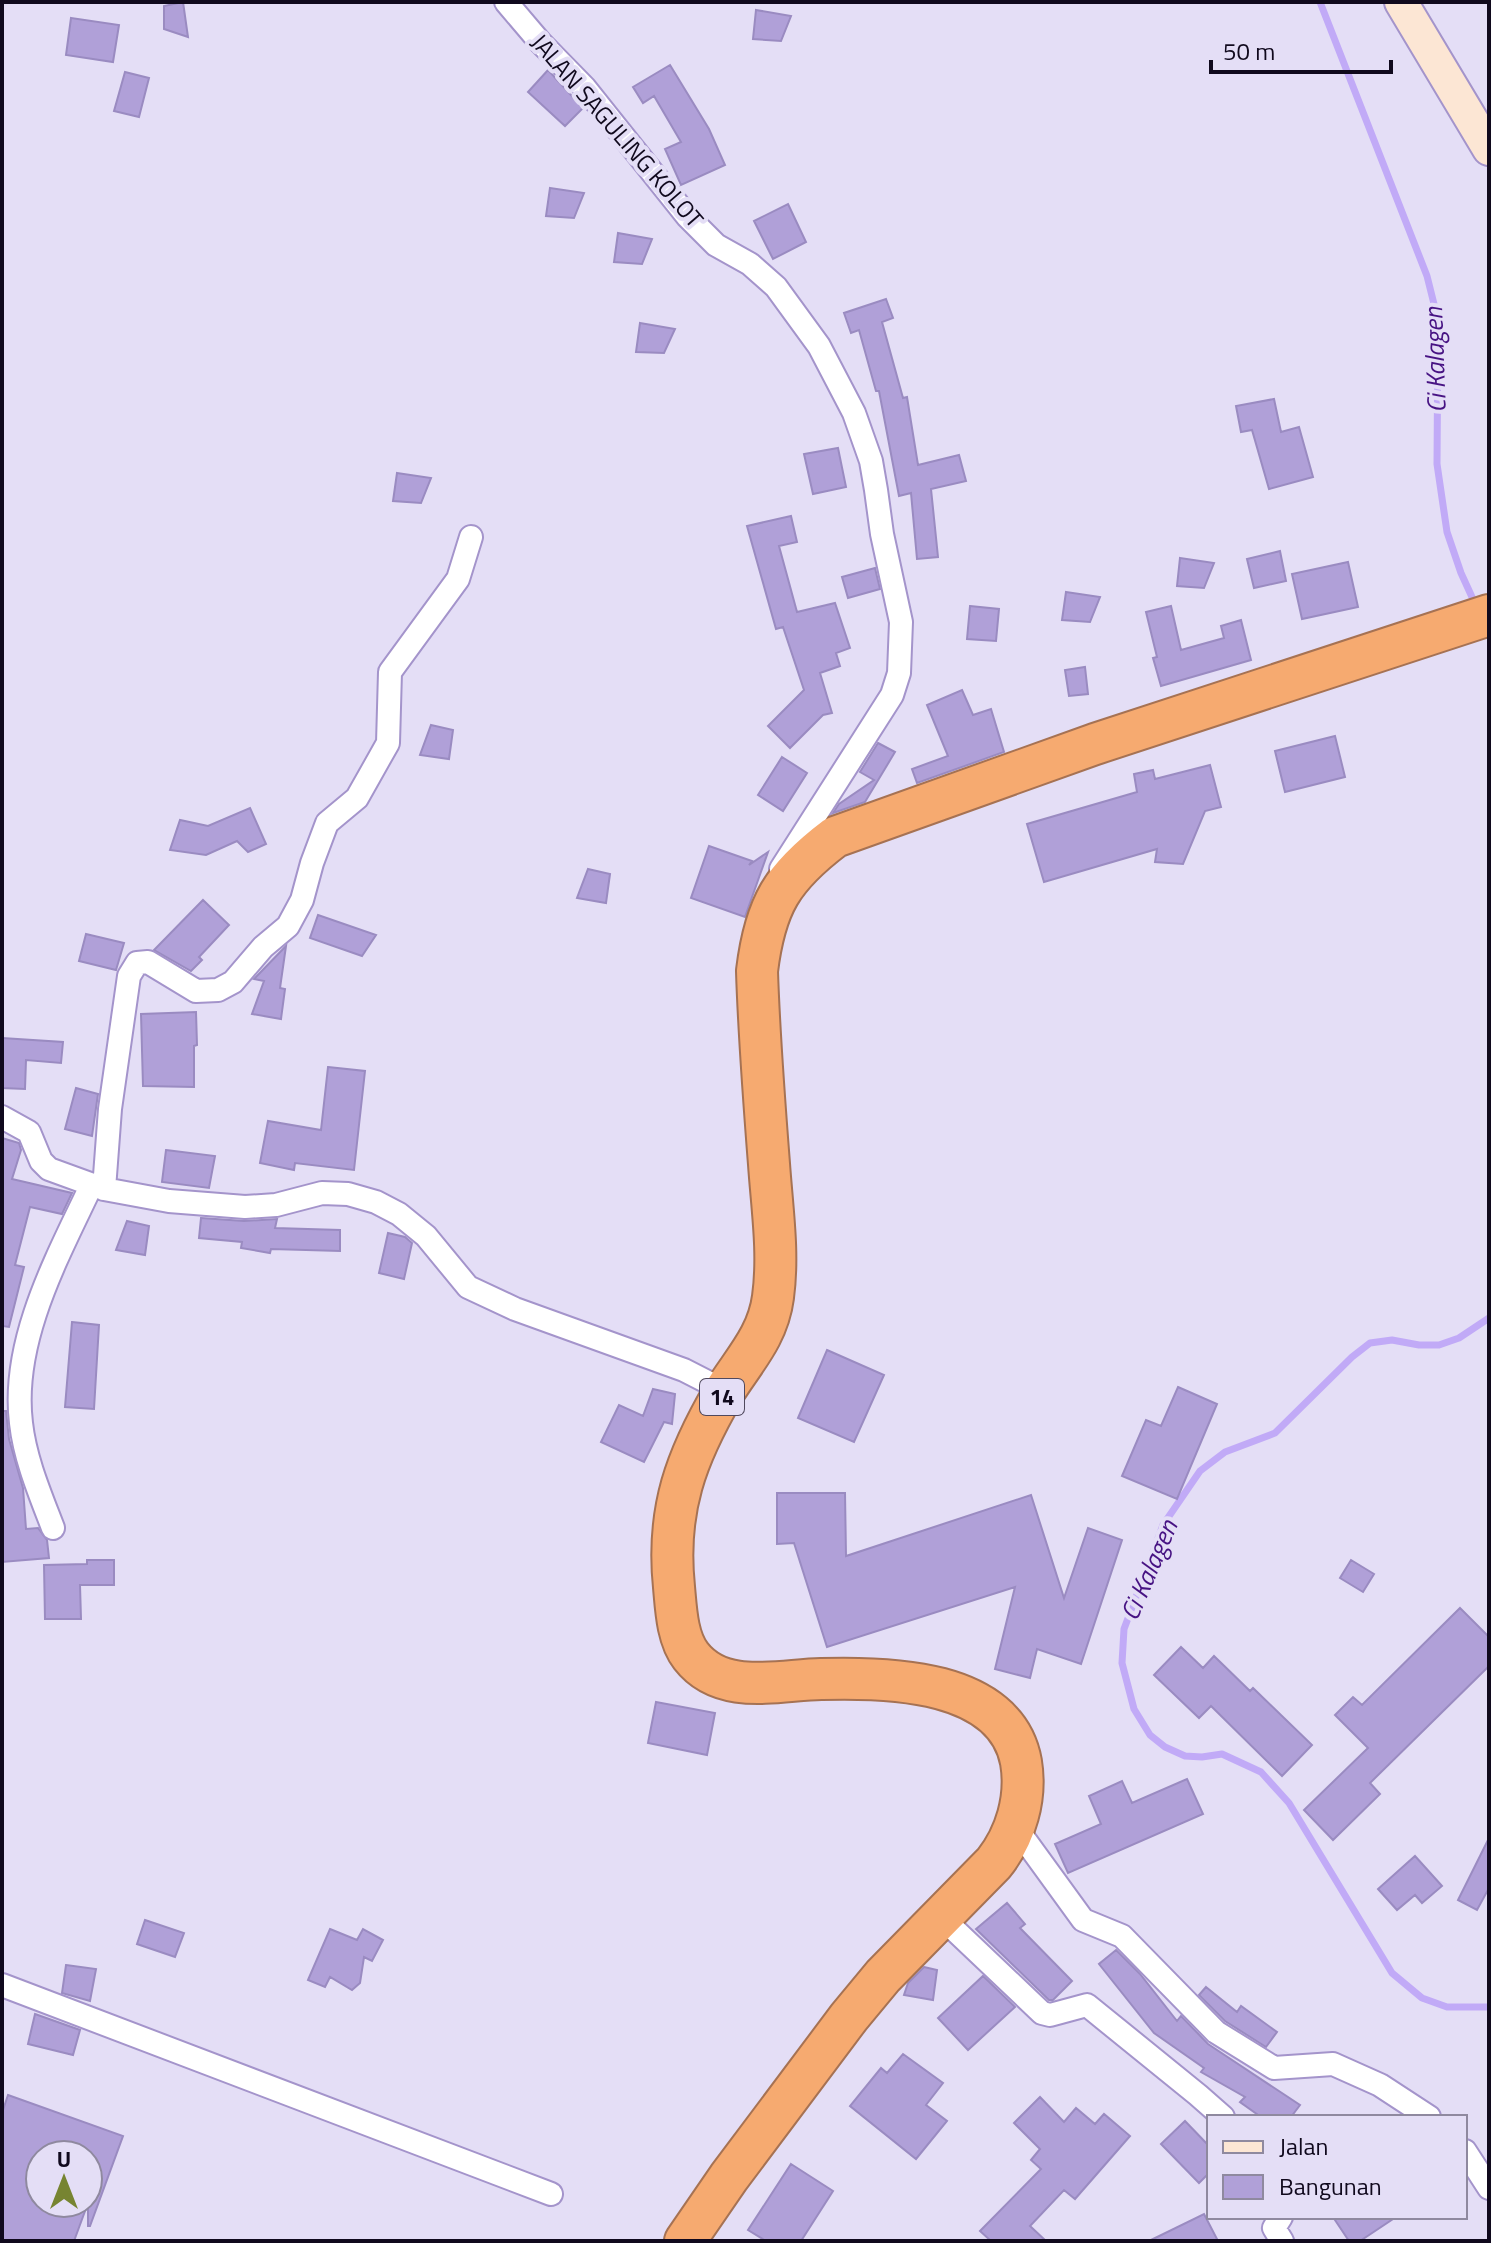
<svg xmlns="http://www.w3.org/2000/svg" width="1491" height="2243" font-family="'Titillium Web',sans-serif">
	<rect width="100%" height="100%" fill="#e4def6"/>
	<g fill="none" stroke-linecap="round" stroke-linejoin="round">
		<path stroke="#c1aaf7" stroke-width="7" d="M 1320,2 L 1427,276 L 1438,320 L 1437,464 L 1447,532 L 1461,573 L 1477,608
			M 1489,1318 L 1459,1338 L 1439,1345 L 1419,1345 L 1392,1340 L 1370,1343 L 1352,1357 L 1275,1433 L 1225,1452 L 1200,1471 L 1163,1525 L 1124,1629 L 1122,1663 L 1134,1709 L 1150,1735 L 1165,1747 L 1185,1756 L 1202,1757 L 1222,1754 L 1261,1772 L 1289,1803 L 1392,1973 L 1422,1998 L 1447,2007 L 1489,2007"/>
	</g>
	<path fill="#b0a0d8" stroke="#9a8bc1" stroke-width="2" fill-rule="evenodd" d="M 183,2 L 188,37 L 164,29 L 164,6 Z
		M 756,10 L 791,16 L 781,41 L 753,39 Z
		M 71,18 L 119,25 L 113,62 L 66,55 Z
		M 670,65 L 709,129 L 725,165 L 681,185 L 665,149 L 681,142 L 654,96 L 643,103 L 633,87 Z
		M 548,70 L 583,108 L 565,126 L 528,92 Z
		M 125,72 L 149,78 L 139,117 L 114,111 Z
		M 550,188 L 584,193 L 574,218 L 546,216 Z
		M 788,204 L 806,242 L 773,259 L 754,221 Z
		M 618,233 L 652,239 L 642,264 L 614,262 Z
		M 886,299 L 893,318 L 882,322 L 903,398 L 907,397 L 918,465 L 959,455 L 966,481 L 931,489 L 938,557 L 917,559 L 911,493 L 899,496 L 879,391 L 876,391 L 859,330 L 851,333 L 844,313 Z
		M 640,323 L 675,329 L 664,353 L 636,352 Z
		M 1274,399 L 1281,432 L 1299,427 L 1313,477 L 1269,489 L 1252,430 L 1241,432 L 1236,406 Z
		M 838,448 L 846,487 L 813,494 L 804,454 Z
		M 397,473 L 431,478 L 421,503 L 393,501 Z
		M 791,516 L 797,542 L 779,546 L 797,612 L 835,603 L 850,648 L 836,653 L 840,666 L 820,673 L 832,713 L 823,715 L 790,748 L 768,726 L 804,690 L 783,627 L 776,629 L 747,526 Z
		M 1280,551 L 1286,581 L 1254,588 L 1247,559 Z
		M 1180,558 L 1214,563 L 1204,588 L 1177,586 Z
		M 1348,562 L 1358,607 L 1302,619 L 1292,574 Z
		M 875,568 L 880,589 L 848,598 L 842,577 Z
		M 1066,592 L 1100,597 L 1090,622 L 1062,620 Z
		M 970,606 L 999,609 L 996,641 L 967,639 Z
		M 1171,606 L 1181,650 L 1224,638 L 1221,626 L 1241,620 L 1251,660 L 1161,686 L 1153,658 L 1157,657 L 1146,612 Z
		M 1085,667 L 1088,694 L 1069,696 L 1065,670 Z
		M 962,690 L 973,715 L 991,709 L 1004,752 L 917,783 L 912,769 L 948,756 L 927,705 Z
		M 431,725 L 453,730 L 449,759 L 420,755 Z
		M 1335,736 L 1345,777 L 1285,792 L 1275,751 Z
		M 878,743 L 895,752 L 865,802 L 833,813 L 839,804 L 874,780 L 860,772 Z
		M 782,757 L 807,773 L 783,811 L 758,795 Z
		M 1210,765 L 1221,807 L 1205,811 L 1183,864 L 1155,862 L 1157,849 L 1044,882 L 1027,824 L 1137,792 L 1134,774 L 1153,770 L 1155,779 Z
		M 250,808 L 266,844 L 248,852 L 237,841 L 206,855 L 170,850 L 180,820 L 208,826 Z
		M 709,846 L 752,861 L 749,865 L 768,852 L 745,917 L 691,898 Z
		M 588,869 L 610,874 L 606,903 L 577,898 Z
		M 203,900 L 229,925 L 199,957 L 202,960 L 191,971 L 154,950 Z
		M 318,915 L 376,935 L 362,956 L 310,938 Z
		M 86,934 L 124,943 L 116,970 L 79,961 Z
		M 286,946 L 280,988 L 285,989 L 281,1019 L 252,1014 L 264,981 L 254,979 Z
		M 196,1012 L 197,1045 L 194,1046 L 194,1087 L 143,1086 L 141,1014 Z
		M 2,1038 L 63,1042 L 61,1063 L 26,1060 L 25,1089 L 2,1088 Z
		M 328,1067 L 365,1071 L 354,1170 L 295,1163 L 294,1170 L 260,1163 L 268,1121 L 321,1130 Z
		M 76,1088 L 98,1094 L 92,1136 L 65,1129 Z
		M 2,1138 L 19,1143 L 21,1150 L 12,1179 L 72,1193 L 62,1214 L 30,1207 L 15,1265 L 24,1267 L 9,1327 L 2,1326 Z
		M 166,1150 L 215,1156 L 209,1188 L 162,1182 Z
		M 201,1218 L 244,1221 L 277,1219 L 275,1228 L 340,1230 L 340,1251 L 271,1249 L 270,1253 L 241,1248 L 242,1242 L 199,1238 Z
		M 127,1221 L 149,1226 L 145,1255 L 116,1250 Z
		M 388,1233 L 405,1237 L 412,1243 L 404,1279 L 379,1273 Z
		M 72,1322 L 99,1325 L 94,1409 L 65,1407 Z
		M 827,1350 L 884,1375 L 854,1442 L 798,1418 Z
		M 1178,1387 L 1217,1404 L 1177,1499 L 1122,1476 L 1146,1420 L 1161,1426 Z
		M 653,1389 L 675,1394 L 672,1424 L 664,1422 L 644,1462 L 601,1442 L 619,1405 L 643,1416 Z
		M 2,1411 L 6,1411 L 9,1439 L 23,1488 L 26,1529 L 38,1528 L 47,1540 L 49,1558 L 2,1562 Z
		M 777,1493 L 845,1493 L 846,1556 L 1031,1495 L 1064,1598 L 1088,1528 L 1122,1540 L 1081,1664 L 1037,1649 L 1030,1678 L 995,1669 L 1015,1587 L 827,1647 L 794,1543 L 777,1544 Z
		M 87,1560 L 114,1560 L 114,1585 L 80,1585 L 81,1619 L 45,1619 L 44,1565 L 87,1564 Z
		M 1351,1560 L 1374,1574 L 1363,1592 L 1340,1578 Z
		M 1460,1608 L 1489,1637 L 1489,1666 L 1370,1783 L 1380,1794 L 1333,1840 L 1304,1810 L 1368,1748 L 1335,1715 L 1353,1697 L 1362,1705 Z
		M 1181,1647 L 1203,1668 L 1214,1656 L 1250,1691 L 1253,1688 L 1312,1745 L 1282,1776 L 1211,1706 L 1199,1718 L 1154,1675 Z
		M 656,1702 L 715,1713 L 707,1755 L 648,1743 Z
		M 1187,1779 L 1203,1814 L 1068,1873 L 1055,1844 L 1101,1824 L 1089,1796 L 1122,1781 L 1132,1803 Z
		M 1489,1838 L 1489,1888 L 1477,1910 L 1458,1900 Z
		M 1415,1856 L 1442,1886 L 1422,1903 L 1415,1895 L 1397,1910 L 1378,1889 Z
		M 1007,1903 L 1025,1924 L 1020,1928 L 1072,1981 L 1053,2000 L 1049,2000 L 976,1929 Z
		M 145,1920 L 184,1933 L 175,1957 L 137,1944 Z
		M 330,1929 L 357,1940 L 363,1929 L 383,1940 L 372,1961 L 364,1957 L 360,1983 L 352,1990 L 330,1977 L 325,1987 L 308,1980 Z
		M 1116,1950 L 1140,1974 L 1177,2021 L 1181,2016 L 1208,2044 L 1300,2105 L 1291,2117 L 1261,2117 L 1240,2102 L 1245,2097 L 1201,2072 L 1204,2068 L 1154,2033 L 1099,1964 Z
		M 66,1965 L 96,1969 L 90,2001 L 62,1993 Z
		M 924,1967 L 937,1970 L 933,2000 L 904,1995 L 908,1983 Z
		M 983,1976 L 1015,2007 L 968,2050 L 938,2018 Z
		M 1206,1987 L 1237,2012 L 1241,2006 L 1277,2032 L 1266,2047 L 1225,2021 L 1199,1995 Z
		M 35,2014 L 80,2030 L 73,2055 L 28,2044 Z
		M 903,2054 L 943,2083 L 926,2105 L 947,2121 L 916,2159 L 850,2106 L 881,2068 L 887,2073 Z
		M 8,2095 L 123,2136 L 90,2226 L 88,2226 L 88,2203 L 74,2241 L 2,2241 L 2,2113 ZM 40,2155 L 88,2155 L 88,2203 L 40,2203 Z
		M 1040,2097 L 1064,2122 L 1076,2108 L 1095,2124 L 1104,2114 L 1130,2136 L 1075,2199 L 1064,2190 L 1030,2226 L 1046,2241 L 991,2241 L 980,2231 L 1041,2169 L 1031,2160 L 1040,2149 L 1014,2123 Z
		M 1185,2121 L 1209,2146 L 1209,2173 L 1199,2183 L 1161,2144 Z
		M 791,2164 L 833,2191 L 801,2241 L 766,2241 L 748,2230 Z
		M 1204,2214 L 1218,2241 L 1149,2241 Z
		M 1333,2217 L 1396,2217 L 1360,2241 L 1349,2241 Z"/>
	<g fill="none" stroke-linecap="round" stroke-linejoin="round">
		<g stroke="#a494cb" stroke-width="26">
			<path id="street" d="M 506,2 L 540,42 L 585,88 L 687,216 L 716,245 L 750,264 L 776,287 L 819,346 L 854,413 L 871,461 L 876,490 L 882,534 L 901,622 L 899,673 L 892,695 L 781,869
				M 2,1117 L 29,1132 L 41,1161 L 49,1169 L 104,1189 L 169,1201 L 245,1207 L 276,1205 L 322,1193 L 348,1194 L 376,1202 L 399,1214 L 426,1236 L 468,1287 L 515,1309 L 684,1370 L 725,1391
				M 104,1189 L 110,1109 L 129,976 L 137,963 L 148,962 L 196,991 L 218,990 L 233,982 L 263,947 L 288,926 L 302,900 L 312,863 L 327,823 L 357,798 L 388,743 L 390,672 L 458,579 L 471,537
				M 53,1528 C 40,1494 25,1459 21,1423 C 11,1341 57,1258 91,1186
				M 1014,1825 L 1083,1920 L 1122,1936 L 1216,2032 L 1274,2068 L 1333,2064 L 1380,2085 L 1429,2117
				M 941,1917 L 1042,2013 L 1050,2015 L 1087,2005 L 1198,2095 L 1223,2117
				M 2,1985 L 551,2194
				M 1465,2151 L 1489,2188
				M 1281,2217 L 1274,2228 L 1282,2241"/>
		</g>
		<g stroke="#a494cb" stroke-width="36">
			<path id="secondary" d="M 1401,2 L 1489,149"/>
		</g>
		<g stroke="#a67253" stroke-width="44">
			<path id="highway" d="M 685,2241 L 729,2177 L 849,2017 L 883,1976 L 994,1863 C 1016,1835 1027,1798 1021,1762 C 1006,1679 888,1677 821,1679 C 778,1680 722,1696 691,1656 C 677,1638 676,1609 674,1587 C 666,1510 686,1457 724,1392 C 744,1360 768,1336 773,1297 C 779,1253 772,1208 769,1164 C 764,1100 759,1036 757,971 C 765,905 782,877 835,837 L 1095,744 L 1489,615"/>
		</g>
		<use href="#street" stroke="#fff" stroke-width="22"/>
		<use href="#secondary" stroke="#fce6d4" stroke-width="32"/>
		<use href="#highway" stroke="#f6aa70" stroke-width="40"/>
	</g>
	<g text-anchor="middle" stroke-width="8" stroke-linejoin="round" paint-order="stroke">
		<rect fill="#e4def6" stroke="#50495e" stroke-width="2" x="700" y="1379" width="44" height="36" rx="6"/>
		<g font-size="22" font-weight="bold" fill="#10091d">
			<text x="722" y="1405">14</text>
		</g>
		<g font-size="24" fill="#10091d" stroke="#e4def6">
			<text transform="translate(617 131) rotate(49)" y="8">JALAN SAGULING KOLOT</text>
		</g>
		<g font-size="26" font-style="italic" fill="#471383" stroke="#e4def6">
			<text transform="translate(1435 360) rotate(-92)" y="9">Ci Kalagen</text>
			<text transform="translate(1149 1570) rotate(-67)" y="9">Ci Kalagen</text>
		</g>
	</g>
	<rect width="1491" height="2243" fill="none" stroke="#10091d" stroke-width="8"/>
	<rect x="1207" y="2115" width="260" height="104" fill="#e4def6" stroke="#8f899f" stroke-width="2"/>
	<rect x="1223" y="2141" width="40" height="12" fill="#fce6d4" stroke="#8f899f" stroke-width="2"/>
	<text x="1279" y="2155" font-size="24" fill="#10091d">Jalan</text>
	<rect x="1223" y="2175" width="40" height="24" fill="#b0a0d8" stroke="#8f899f" stroke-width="2"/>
	<text x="1279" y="2195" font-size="24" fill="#10091d">Bangunan</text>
	<g transform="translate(64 2179)"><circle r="38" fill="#e4def6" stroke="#8f899f" stroke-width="2"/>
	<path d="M0-6L14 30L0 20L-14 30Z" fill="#778431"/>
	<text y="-12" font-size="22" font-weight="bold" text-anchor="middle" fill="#10091d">U</text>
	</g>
	<path d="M1211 60v12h180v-12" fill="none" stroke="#10091d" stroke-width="4"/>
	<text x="1223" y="60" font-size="24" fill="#10091d" stroke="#e4def6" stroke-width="6" paint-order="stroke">50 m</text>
</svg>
